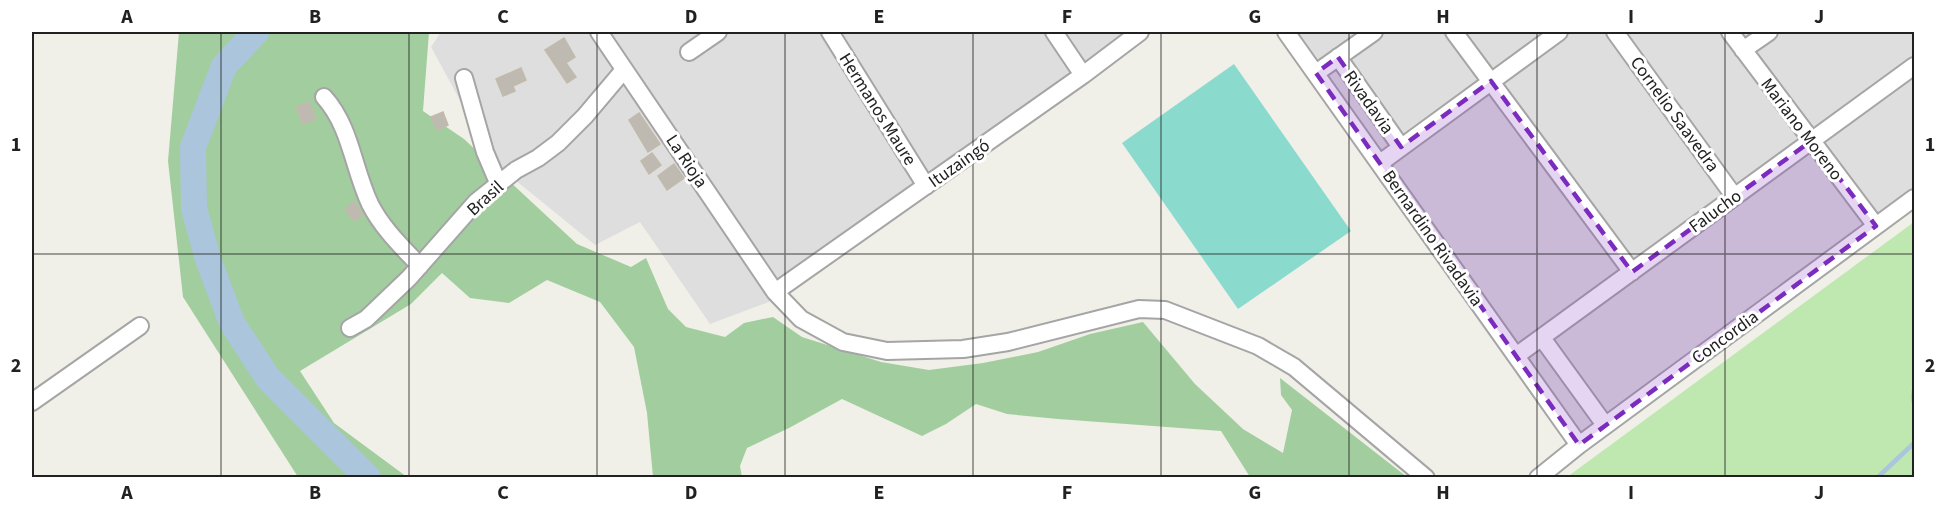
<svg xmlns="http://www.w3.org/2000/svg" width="1946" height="509" font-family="'Source Sans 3',sans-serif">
	<rect width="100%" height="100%" fill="#f1f0e8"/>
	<path fill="#dfdede" d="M 441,32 L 1152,32 L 1099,72 L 787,295 L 710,324 L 640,222 L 595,245 L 494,163 L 431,47 Z
		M 1295,32 L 1914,32 L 1914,204 L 1589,445 Z"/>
	<path fill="#bfe8b1" d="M 1914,222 L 1914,477 L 1567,477 Z"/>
	<path fill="#a2ce9f" d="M 179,32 L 429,32 L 423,111 L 464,139 L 577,244 L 631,267 L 646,258 L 668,309 L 686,327 L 725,337 L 744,323 L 773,317 L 802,337 L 881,362 L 929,370 L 983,363 L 1038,352 L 1090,334 L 1143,322 L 1195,384 L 1243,429 L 1283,453 L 1292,410 L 1281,395 L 1280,378 L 1407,477 L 1250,477 L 1221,431 L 1058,419 L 1007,414 L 976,404 L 946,424 L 922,436 L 842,399 L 789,428 L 747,448 L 740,466 L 742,477 L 653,477 L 647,413 L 634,347 L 600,302 L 547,280 L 509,303 L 470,298 L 442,273 L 411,304 L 300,371 L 334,423 L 407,477 L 298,477 L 183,297 L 168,161 Z"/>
	<path fill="#8adbce" d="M 1234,64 L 1351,231 L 1238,309 L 1122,143 Z"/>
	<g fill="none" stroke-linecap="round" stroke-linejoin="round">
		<path stroke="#abc5dc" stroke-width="4.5" d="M 1914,390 L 1913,397 L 1914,403
			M 1877,478 L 1914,443"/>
		<path stroke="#abc5dc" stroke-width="26" d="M 256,32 L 224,66 L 193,147 L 194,208 L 208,259 L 232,323 L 268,378 L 368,478"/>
	</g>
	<path fill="#beb9b1" stroke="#c2baab" stroke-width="1.5" d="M 564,38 L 575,57 L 566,63 L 576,77 L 567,83 L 545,50 Z
		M 521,68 L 526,80 L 513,86 L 515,91 L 503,96 L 496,79 Z
		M 309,102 L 316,119 L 303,124 L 296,107 Z
		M 443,112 L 448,125 L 437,130 L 431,117 Z
		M 639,113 L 660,144 L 648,152 L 629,120 Z
		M 652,153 L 661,165 L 649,174 L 641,161 Z
		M 674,164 L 684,178 L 667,190 L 658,176 Z
		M 354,201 L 363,214 L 354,221 L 345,209 Z"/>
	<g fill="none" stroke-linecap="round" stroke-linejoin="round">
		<g stroke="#a5a5a5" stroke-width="20">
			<path id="minor" d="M 599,32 L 775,292 L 801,319 L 843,342 L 887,351 L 963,349 L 1008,342 L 1139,309 L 1165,310 L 1258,346 L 1294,367 L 1426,478
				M 830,32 L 926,186
				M 1054,32 L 1083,75
				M 1286,32 L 1579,445
				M 1454,32 L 1632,272
				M 1615,32 L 1734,196
				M 1730,32 L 1876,226
				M 1743,50 L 1769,32
				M 689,52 L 718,32
				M 1338,57 L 1401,147
				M 1316,73 L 1374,32
				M 464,78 L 485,152 L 499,185
				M 324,97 C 351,127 353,168 370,204 C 382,228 402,247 420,266
				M 1380,163 L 1559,32
				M 775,292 L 1083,75 L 1140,32
				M 350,328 L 366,319 L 409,278 L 476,202 L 516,170 L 538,158 L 558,143 L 585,116 L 623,71
				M 1542,338 L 1605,425
				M 1516,356 L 1914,66
				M 32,402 L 140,326
				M 1538,478 L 1579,445 L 1914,198"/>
		</g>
		<use href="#minor" stroke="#fff" stroke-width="16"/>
	</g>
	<path fill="#7b2cbf" fill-opacity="0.2" stroke="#7b2cbf" stroke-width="4.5" stroke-dasharray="12 8" stroke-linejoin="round" d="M 1338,57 L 1401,147 L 1491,81 L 1632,272 L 1811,141 L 1876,226 L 1579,445 L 1316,73 Z"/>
	<path fill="none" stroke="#212121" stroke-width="1.5" stroke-opacity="0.55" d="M 221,32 L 221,478M 409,32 L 409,478M 597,32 L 597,478M 785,32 L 785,478M 973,32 L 973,478M 1161,32 L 1161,478M 1349,32 L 1349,478M 1537,32 L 1537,478M 1725,32 L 1725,478M 32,254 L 1914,254"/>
	<g text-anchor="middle" stroke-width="6" stroke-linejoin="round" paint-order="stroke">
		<g font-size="18" fill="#212121" stroke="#fff">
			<text transform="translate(1369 102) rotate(55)" y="6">Rivadavia</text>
			<text transform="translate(878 109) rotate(58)" y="6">Hermanos Maure</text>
			<text transform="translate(1675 114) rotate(54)" y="6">Cornelio Saavedra</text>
			<text transform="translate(1802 129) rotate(53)" y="6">Mariano Moreno</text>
			<text transform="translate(687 161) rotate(56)" y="6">La Rioja</text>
			<text transform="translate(959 163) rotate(-35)" y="6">Ituzaingó</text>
			<text transform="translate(485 198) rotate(-42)" y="6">Brasil</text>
			<text transform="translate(1715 211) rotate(-36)" y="6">Falucho</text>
			<text transform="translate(1433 238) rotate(55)" y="6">Bernardino Rivadavia</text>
			<text transform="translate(1725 337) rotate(-36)" y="6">Concordia</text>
		</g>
	</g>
	<rect width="1946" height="509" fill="none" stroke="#ffffff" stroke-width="66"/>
	<rect x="33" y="33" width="1880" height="443" fill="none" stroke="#212121" stroke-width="2"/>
	<g font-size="20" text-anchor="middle" font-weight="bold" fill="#212121">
		<text x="127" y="23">A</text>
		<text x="315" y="23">B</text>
		<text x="503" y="23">C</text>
		<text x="691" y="23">D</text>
		<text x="879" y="23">E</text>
		<text x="1067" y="23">F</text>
		<text x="1255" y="23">G</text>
		<text x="1443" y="23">H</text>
		<text x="1631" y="23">I</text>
		<text x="1819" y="23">J</text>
		<text x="16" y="151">1</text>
		<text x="1930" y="151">1</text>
		<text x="16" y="372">2</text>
		<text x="1930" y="372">2</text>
		<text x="127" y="499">A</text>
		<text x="315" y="499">B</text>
		<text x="503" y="499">C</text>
		<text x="691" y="499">D</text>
		<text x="879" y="499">E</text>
		<text x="1067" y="499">F</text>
		<text x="1255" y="499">G</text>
		<text x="1443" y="499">H</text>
		<text x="1631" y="499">I</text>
		<text x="1819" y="499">J</text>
	</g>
</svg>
